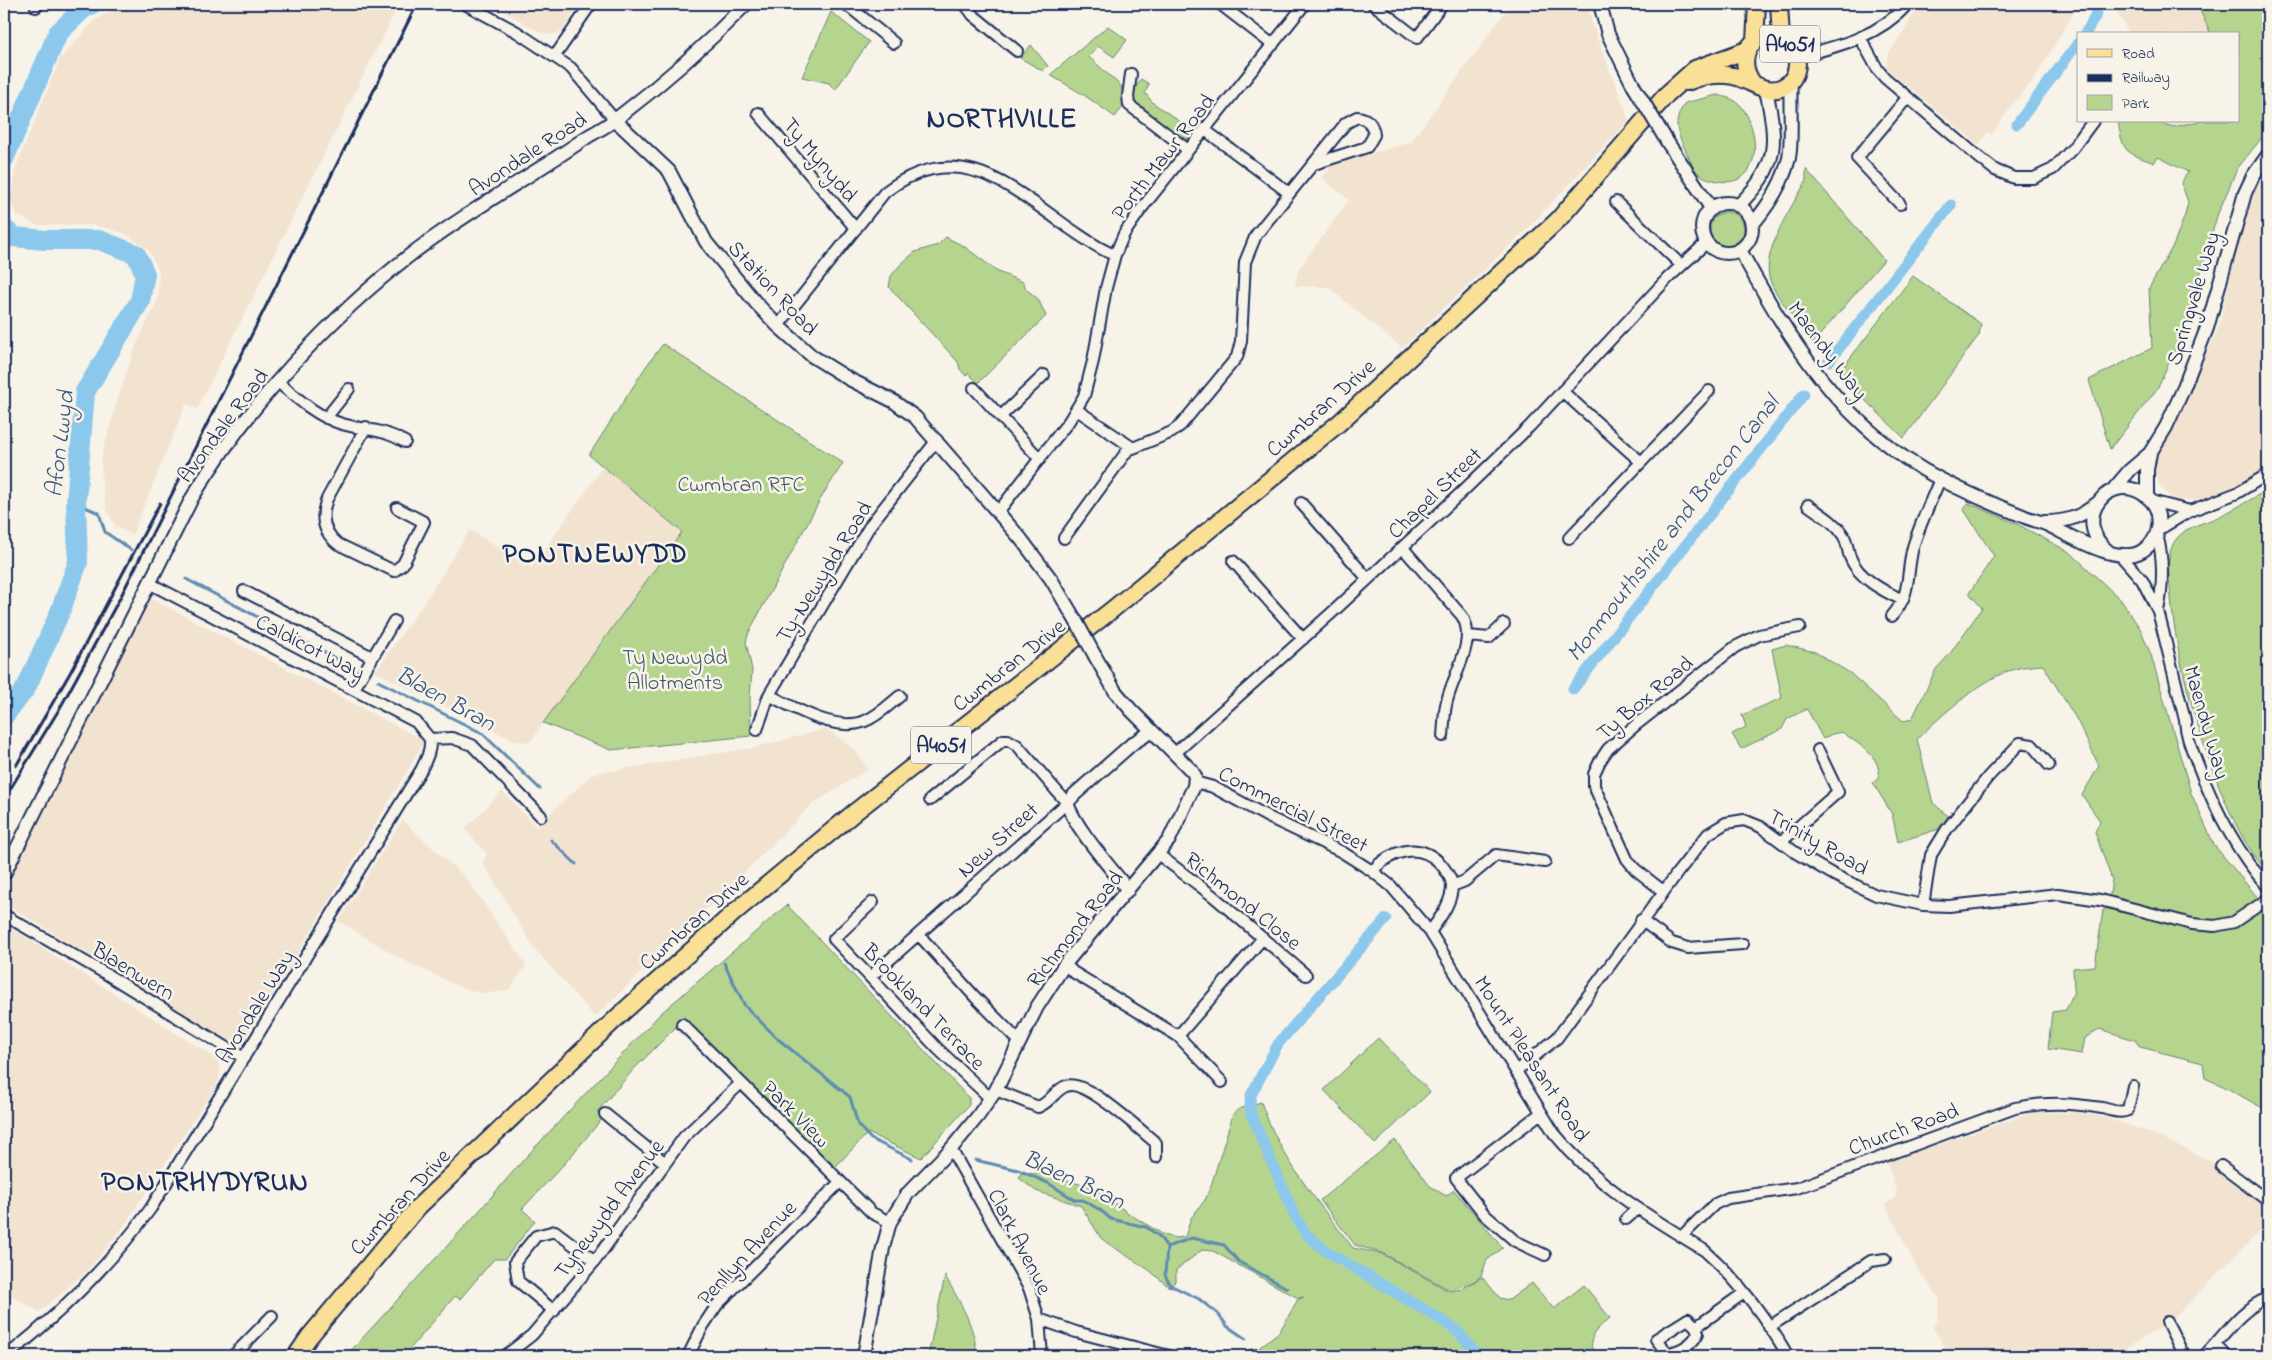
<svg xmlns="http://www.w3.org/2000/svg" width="2272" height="1360" font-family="'Indie Flower',sans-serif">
	<rect width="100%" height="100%" fill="#f7f3e8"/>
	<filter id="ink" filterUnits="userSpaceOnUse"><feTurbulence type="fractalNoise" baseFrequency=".02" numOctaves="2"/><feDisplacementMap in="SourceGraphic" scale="10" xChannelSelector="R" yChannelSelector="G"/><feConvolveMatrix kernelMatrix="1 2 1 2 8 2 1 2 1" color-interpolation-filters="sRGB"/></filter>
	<g filter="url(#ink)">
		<path fill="#f2e2d0" d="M 124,4 L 399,4 L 197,409 L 186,404 L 132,535 L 116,526 L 107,511 L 102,485 L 101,458 L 119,395 L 136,345 L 158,300 L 159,270 L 148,250 L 127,234 L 94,225 L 37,225 L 18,216 L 10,201 L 16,167 L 60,59 L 94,21 Z
			M 491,4 L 581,4 L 560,33 L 550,35 L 538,31 Z
			M 1511,4 L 1588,4 L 1591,21 L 1629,120 L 1528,228 L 1402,348 L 1328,287 L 1295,286 L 1298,270 L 1349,200 L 1322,178 L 1331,166 L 1411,142 Z
			M 1921,4 L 2079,4 L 2033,81 L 2011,106 L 1992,135 L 1988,132 L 1979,145 L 1886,68 L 1888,55 Z
			M 2116,4 L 2197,4 L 2211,34 L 2129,34 L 2115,8 Z
			M 2150,121 L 2199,121 L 2174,127 Z
			M 2268,172 L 2268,468 L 2218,494 L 2194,500 L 2176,500 L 2170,497 L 2159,484 L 2155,473 L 2157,460 L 2220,324 L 2239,235 L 2253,191 Z
			M 603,467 L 682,532 L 530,742 L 515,741 L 374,671 L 381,664 L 431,592 L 470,530 L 532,567 Z
			M 146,596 L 425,741 L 241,1047 L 4,903 L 4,889 Z
			M 827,729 L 854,749 L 868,769 L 811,805 L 744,873 L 595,1017 L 534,948 L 483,863 L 487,854 L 465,829 L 502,791 L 536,827 L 592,774 L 752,748 Z
			M 402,820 L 467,879 L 526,965 L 509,990 L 486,994 L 462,988 L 403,960 L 339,921 Z
			M 4,924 L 217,1059 L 220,1070 L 218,1083 L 121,1230 L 87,1271 L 39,1312 L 4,1291 Z
			M 2034,1112 L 2083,1113 L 2103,1117 L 2146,1131 L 2186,1149 L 2215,1164 L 2265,1200 L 2268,1208 L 2268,1223 L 2171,1321 L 2113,1356 L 1950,1356 L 1932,1326 L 1937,1323 L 1940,1298 L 1919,1272 L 1885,1204 L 1894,1199 L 1897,1193 L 1886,1159 L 1937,1145 Z"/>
		<path fill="#b5d58e" stroke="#688276" d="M 2197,4 L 2268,4 L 2268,130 L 2237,169 L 2217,216 L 2185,327 L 2157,389 L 2110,449 L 2089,380 L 2152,348 L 2149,288 L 2174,244 L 2185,215 L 2188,202 L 2181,183 L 2188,172 L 2158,157 L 2154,163 C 2125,152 2123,153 2118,121 L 2150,121 L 2174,127 L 2199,121 L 2238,121 L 2238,34 L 2211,34 Z
			M 831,12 L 869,42 L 835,90 L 829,83 L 802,77 Z
			M 1108,26 L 1127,40 L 1114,57 L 1098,46 L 1089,57 L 1121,86 L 1126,103 L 1115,117 L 1084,95 L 1050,75 Z
			M 1031,45 L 1048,66 L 1043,71 L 1020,58 Z
			M 1141,79 L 1149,84 L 1145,93 L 1153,103 L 1194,131 L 1185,141 L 1133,103 L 1130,97 Z
			M 1717,95 C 1725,97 1736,99 1741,106 C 1761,131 1763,189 1718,181 C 1695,177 1694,169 1685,149 C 1676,131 1673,121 1685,103 Z
			M 1806,169 L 1884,260 L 1813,343 C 1802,327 1778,300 1771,283 C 1758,254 1793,206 1806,181 Z
			M1710 229a17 17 0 1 1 34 0a17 17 0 1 1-34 0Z
			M 946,237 L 965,247 L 998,272 L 1023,282 L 1026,289 L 1038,299 L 1046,316 L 978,383 L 968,373 L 966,376 L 960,369 L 958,362 L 889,287 L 891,276 L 900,265 L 915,252 L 938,245 Z
			M 1913,276 L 1981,324 L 1979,335 L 1904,438 L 1838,374 Z
			M 663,344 L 843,463 L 821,498 L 749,632 L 746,642 L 752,670 L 750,698 L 751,736 L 611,750 L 543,723 L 682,532 L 589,455 L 647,365 Z
			M 2268,489 L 2268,872 C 2243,846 2228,809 2215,776 C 2194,718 2177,661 2171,599 C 2170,579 2163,554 2178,537 C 2188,526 2205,523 2218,517 C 2235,509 2252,499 2268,489 Z
			M 1968,503 L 2017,524 L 2071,553 L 2121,600 L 2141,630 L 2151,655 L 2191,793 L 2214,845 L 2268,910 L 2268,1111 L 2225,1087 L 2205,1078 L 2203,1063 L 2140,1047 L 2135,1040 L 2099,1029 L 2085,1038 L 2082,1054 L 2048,1049 L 2052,1012 L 2066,1010 L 2074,991 L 2073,968 L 2095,966 L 2103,910 L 2108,908 L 2112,880 L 2095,832 L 2100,821 L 2082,795 L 2099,766 L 2077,720 L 2043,665 C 2034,666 2024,666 2015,669 C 1983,677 1941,716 1917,739 L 1933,803 L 1948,816 L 1939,829 L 1898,842 L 1892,814 L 1873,783 L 1879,778 C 1881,755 1859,745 1842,732 L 1832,734 L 1823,739 L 1807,709 L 1787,719 L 1782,729 L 1741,749 L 1732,734 L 1746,727 L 1742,715 L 1782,698 L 1772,649 L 1786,645 L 1815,652 L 1850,673 L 1903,721 L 1912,719 L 1936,669 L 1949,655 L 1982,608 L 1969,593 L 1994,556 L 1964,510 Z
			M 787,905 L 969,1098 L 969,1105 L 921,1158 L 868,1133 L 835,1167 L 684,1019 L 633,1070 L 597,1112 L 603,1118 L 564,1164 L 522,1209 L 535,1221 L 505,1259 L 494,1259 L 460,1299 L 455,1296 L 404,1356 L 346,1356 L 480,1210 L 525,1158 L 660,1014 Z
			M 1378,1038 L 1430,1092 L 1375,1144 L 1324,1090 Z
			M 1261,1102 C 1280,1158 1318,1202 1353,1248 L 1382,1254 L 1449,1291 L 1462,1289 L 1482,1277 L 1500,1298 L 1509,1300 L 1532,1283 L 1554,1309 L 1584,1285 L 1610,1318 C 1595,1331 1587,1335 1594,1356 L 1262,1356 L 1260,1347 L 1280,1331 L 1298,1299 L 1304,1297 L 1298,1298 L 1213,1251 L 1202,1250 L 1176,1270 L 1176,1281 L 1169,1287 L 1149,1270 L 1107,1243 L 1101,1238 L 1081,1206 L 1036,1191 L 1019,1178 L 1022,1171 L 1033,1174 L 1046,1171 L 1059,1178 L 1079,1184 L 1088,1184 L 1131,1215 L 1164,1235 L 1175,1238 L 1185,1237 L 1191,1218 L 1205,1200 L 1210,1189 L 1233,1114 L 1239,1109 Z
			M 1395,1140 L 1430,1186 L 1446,1196 L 1454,1190 L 1503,1248 L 1487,1260 L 1481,1276 L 1473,1282 L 1450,1290 L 1382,1253 L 1355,1245 L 1320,1200 Z
			M 945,1276 C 960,1302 975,1326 977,1356 L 928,1356 Z"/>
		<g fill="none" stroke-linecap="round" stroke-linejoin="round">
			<path stroke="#5f8bb3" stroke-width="3" d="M 76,503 L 99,513 L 105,532 L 131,550
				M 186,579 L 350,666
				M 378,681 L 482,733 L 540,789
				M 551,840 L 576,864
				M 724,963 L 745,1006 L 778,1039 L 850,1097 L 858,1125 L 871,1139 L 912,1159
				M 975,1160 L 1018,1170 L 1048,1183 L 1075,1200 L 1083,1200 L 1100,1210 L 1111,1219 L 1146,1227 L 1159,1236 L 1167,1247 L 1165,1275 L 1170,1285 L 1199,1299 L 1218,1314 L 1227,1326 L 1246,1339
				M 1167,1247 L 1192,1238 L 1224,1245 L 1239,1262 L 1287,1288"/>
			<path stroke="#8cc8ec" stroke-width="11" d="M 2085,34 L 2095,17 L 2098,4
				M 2017,124 L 2078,43
				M 1829,361 L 1951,205
				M 1573,689 L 1804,394
				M 1386,919 L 1278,1044 L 1251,1095 L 1250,1104 L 1251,1114 L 1294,1214 L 1306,1234 L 1326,1251 L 1443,1321 L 1458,1332 L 1479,1356"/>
			<path stroke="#8cc8ec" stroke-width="20" d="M 4,159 L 58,33 L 83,9 L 92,4
				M 4,228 L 13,237 L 45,240 L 99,240 L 136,254 L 145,274 L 140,301 L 85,392 L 76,503 L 78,562 L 60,612 L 26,688 L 4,716"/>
			<g stroke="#1b2f5e" stroke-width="14">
				<path id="minor" d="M 465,4 L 517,32 L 571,68 L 615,120
					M 846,4 L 894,43
					M 965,4 L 973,15 L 1017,51
					M 1220,4 L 1273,45
					M 1373,4 L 1417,38 L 1442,4
					M 36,7 L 38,4
					M 1861,39 L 1878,70 L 1885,78 L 1976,155 L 1995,170 L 2014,178 L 2034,178 L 2053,169 L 2073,148 L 2093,121
					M 555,56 L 591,4
					M 1797,57 C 1839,46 1878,37 1908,4
					M 1131,74 L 1128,96 L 1129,105 L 1188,150
					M 758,113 L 856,229
					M 1205,130 L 1289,193
					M 1616,202 L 1681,265
					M 1900,204 L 1857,158 L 1907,98
					M 778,326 L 885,192 C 957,137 1009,185 1069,228 C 1084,238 1098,249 1115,255
					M 278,382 C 297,398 315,415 339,423 C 363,431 380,427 405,442
					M 974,388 L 1040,459
					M 1562,391 L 1641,462
					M 1077,410 L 1133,448 L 1172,432 L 1181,425 L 1237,357 L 1241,341 L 1245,262 L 1256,235 L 1346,123 L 1357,117 C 1367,118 1373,124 1374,135 L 1367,147 L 1314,164
					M 1001,416 L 1044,375
					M 326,418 L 349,389
					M 366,427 L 327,499 C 320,517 323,532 338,544 L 394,571 L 403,564 L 424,522 L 397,508
					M 2151,501 L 2190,511
					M 1301,503 L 1368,579
					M 1808,505 C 1820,514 1835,522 1843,535 C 1848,542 1847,550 1850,557 C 1858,578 1883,591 1903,600
					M 998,512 L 1069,421 L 1084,396 L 1093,361 L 1106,288 L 1115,255 L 1124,234 L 1142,208 L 1305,4
					M 2158,530 L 2190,511 L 2237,493 L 2268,474
					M 2157,535 C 2164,558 2163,587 2158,611
					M 1064,538 L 1130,447
					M 1569,538 L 1709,391
					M 1403,548 L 1462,616 C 1478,641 1451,678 1446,705 C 1444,715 1444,726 1443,736
					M 2121,556 L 2142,580 L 2158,611 L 2185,720 C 2186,737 2192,749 2198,765 C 2215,810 2236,851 2268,887
					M 1233,561 L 1303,639
					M 149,583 L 416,722 L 430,739 L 452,738 L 472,745 L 541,816
					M 244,591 L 372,657
					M 1892,616 C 1912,593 1906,574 1913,547 C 1920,524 1931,501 1940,479
					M 1468,636 L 1489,638 L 1504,624
					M 354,689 L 394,621
					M 769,695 C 794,708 837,733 865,721 C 878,716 890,704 900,696
					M 757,730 L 769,695 L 871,524 L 937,440
					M 1175,753 L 1336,609 L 1464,490 L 1530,426 L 1667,279 L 1706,243
					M 1195,782 L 1213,787 L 1270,818 L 1342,852 L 1372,871 L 1391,886 L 1430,932 L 1554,1133 C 1597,1186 1646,1215 1704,1250 C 1737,1279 1766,1318 1788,1356
					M 1781,842 L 1838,792 L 1818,750
					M 1159,855 L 1213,896 L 1306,975
					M 1372,871 C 1391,851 1418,841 1440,863 C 1445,869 1452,878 1452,886 C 1452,903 1439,919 1430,932
					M 1452,886 L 1465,881 L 1496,855 L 1545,862
					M 1663,891 L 1635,869 L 1627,859 L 1594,786 L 1594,774 L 1600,761 L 1608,749 L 1637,724 L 1735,647 L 1759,635 L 1800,627
					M 873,902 L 834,939 L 938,1049 L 990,1098
					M 1923,905 L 1931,855 L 1947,829 L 1988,777 L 2020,743 L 2032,745 L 2049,765
					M 4,915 L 108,975 L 244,1058
					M 1641,920 L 1672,943 L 1688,948 L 1743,944
					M 919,935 L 976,998 L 1019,1041
					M 1065,964 L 1073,972 L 1178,1036 L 1222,1082
					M 870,977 L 1067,803 L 1017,745 L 1008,740 L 1003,740 L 930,800
					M 682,1024 L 872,1213 L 890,1222
					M 1178,1036 L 1263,938
					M 1516,1071 L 1557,1038 L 1678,872 L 1708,834 L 1726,823 L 1744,820 L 1761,827 L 1796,853 L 1834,875 L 1876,895 L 1923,905 L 1949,906 L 2058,894 L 2100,900 L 2192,924 L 2215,926 L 2234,922 L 2268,899
					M 996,1090 L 1038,1107 C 1050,1103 1055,1090 1066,1086 C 1085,1078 1140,1130 1156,1143 L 1156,1157
					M 1541,1113 L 1456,1178 L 1485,1215 L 1515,1241 L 1545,1255
					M 605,1114 L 664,1162
					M 951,1149 L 1029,1288 L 1039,1319 L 1042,1356
					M 2221,1166 L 2268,1201
					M 1626,1219 L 1637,1209
					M 1682,1236 L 1715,1204 L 1728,1198 L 1797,1188 L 2015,1108 C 2046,1102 2071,1103 2102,1108 C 2111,1110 2120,1114 2128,1110 L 2133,1086
					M 554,1311 L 518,1281 L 515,1262 L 536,1236 L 555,1231 L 595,1261
					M 1039,1319 L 1076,1332 L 1169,1356
					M 2167,1322 L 2184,1356
					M 1696,1327 L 1688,1319 L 1656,1339 L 1667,1353 C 1680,1352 1693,1344 1698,1333 L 1696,1327 L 1744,1293
					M 1769,1327 L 1871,1261 L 1885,1259
					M 2215,1345 L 2226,1356
					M 7,1356 C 62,1312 110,1265 151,1208 L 421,770 C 426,760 431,751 430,739
					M 233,1356 L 272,1316
					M 505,1356 L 532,1335 L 595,1261 L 684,1137 L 741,1083
					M 688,1356 L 703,1326 L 717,1305 L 840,1182
					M 1252,1356 L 1258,1355
					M 2204,1356 C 2225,1335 2240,1309 2268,1298"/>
			</g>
			<g stroke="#1b2f5e" stroke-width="16">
				<path id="tertiary" d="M 1600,4 L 1608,34 L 1633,85
					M 615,120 L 669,171 L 706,242 L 756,303 L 778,326 L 812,356 L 849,379 L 893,401 L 915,417 L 1021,539 L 1051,579 L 1076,621
					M 1668,143 L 1711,208
					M1702 228a25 25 0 1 1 50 0a25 25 0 1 1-50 0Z
					M 1738,206 C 1780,164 1777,144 1766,89
					M 1752,225 C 1769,205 1783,184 1789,158 C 1793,134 1789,106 1791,81
					M 1740,250 C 1791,343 1843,429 1940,479 C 1967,493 1995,505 2023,516 C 2031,520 2040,521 2048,525 C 2071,536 2118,566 2142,551 C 2161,540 2165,511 2147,497 C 2111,467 2068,520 2109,552
					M 2112,491 L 2130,470 L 2150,453 L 2166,427 L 2182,392 L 2207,328 L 2245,193 L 2253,176 L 2268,155
					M 2147,496 L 2147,470 L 2150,453
					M 2044,522 C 2065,522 2080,518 2096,504
					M 4,874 L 192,498 C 246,407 331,316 414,252 C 469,210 530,177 587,137 C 597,131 607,126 616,119 C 662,84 706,45 746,4
					M 1128,890 C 1111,868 1075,828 1067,803 L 1075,794 L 1133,743 L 1151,732
					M 864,1356 L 883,1248 L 890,1222 L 908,1193 L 951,1149 L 978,1116 L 996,1090 L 1037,1007 L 1065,964 L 1169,840 L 1194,786 L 1195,776 L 1192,771 L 1131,710 L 1115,691 L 1095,656"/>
			</g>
			<g stroke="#1b2f5e" stroke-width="20">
				<path id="primary" d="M 1779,4 L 1781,38
					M 1755,41 L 1757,4
					M 1687,82 C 1701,76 1718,73 1733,76 C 1750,79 1765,96 1783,87 C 1808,74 1797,34 1769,36 C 1745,38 1739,64 1752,82
					M 296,1356 L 309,1337 L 418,1207 L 624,1011 L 737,910 L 855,812 L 1113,609 L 1339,423 L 1558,220 L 1667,94 L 1695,69 L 1747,50"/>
			</g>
			<use href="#minor" stroke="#f7f3e8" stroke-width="10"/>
			<use href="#tertiary" stroke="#f7f3e8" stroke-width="12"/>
			<use href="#primary" stroke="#fadf96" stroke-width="16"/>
			<path stroke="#1b2f5e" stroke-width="3" d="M 16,766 L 70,673 L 160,503
				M 4,799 L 60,708 L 121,596 L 417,4"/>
			<g stroke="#1b2f5e" stroke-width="16" stroke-linecap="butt">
				<path id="tertiary-bridge" d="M 1633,85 L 1668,143
					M 1076,621 L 1095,656"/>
			</g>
			<use href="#tertiary-bridge" stroke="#f7f3e8" stroke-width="12"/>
		</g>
	</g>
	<g text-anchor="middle" stroke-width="5" stroke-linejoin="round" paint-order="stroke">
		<g fill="#f7f3e8" stroke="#5d6a87" stroke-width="1">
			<rect x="1760" y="25.5" width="60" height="37" rx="4"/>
			<rect x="911" y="726.5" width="60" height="37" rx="4"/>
		</g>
		<g font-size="21" font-weight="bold" fill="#1b2f5e">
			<text x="1790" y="51">A4051</text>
			<text x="941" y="752">A4051</text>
		</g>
		<g font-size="22" fill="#1b2f5e" stroke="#f7f3e8">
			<text transform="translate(527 153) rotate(-33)" y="8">Avondale Road</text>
			<text transform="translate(1162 156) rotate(-52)" y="8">Porth Mawr Road</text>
			<text transform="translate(821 159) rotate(50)" y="8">Ty Mynydd</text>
			<text transform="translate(774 287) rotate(47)" y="8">Station Road</text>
			<text transform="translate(2192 298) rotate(-73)" y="8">Springvale Way</text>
			<text transform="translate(1829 350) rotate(53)" y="8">Maendy Way</text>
			<text transform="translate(1320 407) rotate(-41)" y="8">Cwmbran Drive</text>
			<text transform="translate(222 425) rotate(-53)" y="8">Avondale Road</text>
			<text transform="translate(1434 492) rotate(-44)" y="8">Chapel Street</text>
			<text transform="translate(823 571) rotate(-58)" y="8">Ty-Newydd Road</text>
			<text transform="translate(311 646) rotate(27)" y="8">Caldicot Way</text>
			<text transform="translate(1008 664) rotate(-38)" y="8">Cwmbran Drive</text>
			<text transform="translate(1644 697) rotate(-40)" y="8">Ty Box Road</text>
			<text transform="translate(2208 722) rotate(74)" y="8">Maendy Way</text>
			<text transform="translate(1294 808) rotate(27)" y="8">Commercial Street</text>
			<text transform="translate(997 839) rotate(-42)" y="8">New Street</text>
			<text transform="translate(1819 841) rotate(30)" y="8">Trinity Road</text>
			<text transform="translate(1244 900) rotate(39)" y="8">Richmond Close</text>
			<text transform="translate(693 920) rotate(-41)" y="8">Cwmbran Drive</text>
			<text transform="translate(1074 928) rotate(-52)" y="8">Richmond Road</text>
			<text transform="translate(134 970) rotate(31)" y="8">Blaenwern</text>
			<text transform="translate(254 1006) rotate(-58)" y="8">Avondale Way</text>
			<text transform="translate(925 1006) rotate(46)" y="8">Brookland Terrace</text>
			<text transform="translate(1533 1058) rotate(57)" y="8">Mount Pleasant Road</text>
			<text transform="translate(797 1113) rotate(45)" y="8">Park View</text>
			<text transform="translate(1903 1128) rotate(-20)" y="8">Church Road</text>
			<text transform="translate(399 1201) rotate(-47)" y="8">Cwmbran Drive</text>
			<text transform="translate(608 1208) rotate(-53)" y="8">Tynewydd Avenue</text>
			<text transform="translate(1021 1241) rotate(63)" y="8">Clark Avenue</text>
			<text transform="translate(746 1252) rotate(-47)" y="8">Penllyn Avenue</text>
		</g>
		<g font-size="22" fill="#42586a" stroke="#f7f3e8">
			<text x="741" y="491">Cwmbran RFC</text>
			<text x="675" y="664">Ty Newydd<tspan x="675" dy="25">Allotments</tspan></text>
		</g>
		<g font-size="24" font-style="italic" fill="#375582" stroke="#f7f3e8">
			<text transform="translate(59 444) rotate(-83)" y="8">Afon Lwyd</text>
			<text transform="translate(1672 528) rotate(-52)" y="8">Monmouthshire and Brecon Canal</text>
			<text transform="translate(446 698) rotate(29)" y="8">Blaen Bran</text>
			<text transform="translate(1074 1179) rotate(25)" y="8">Blaen Bran</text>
		</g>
		<g font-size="28" font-weight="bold" letter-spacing="1" fill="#1b2f5e" stroke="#f7f3e8">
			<text x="1002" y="127">NORTHVILLE</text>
			<text x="595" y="562">PONTNEWYDD</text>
			<text x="205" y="1190">PONTRHYDYRUN</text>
		</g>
	</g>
	<rect width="2272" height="1360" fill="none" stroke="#f7f3e8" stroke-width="20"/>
	<rect x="10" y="10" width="2252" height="1340" fill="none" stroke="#1b2f5e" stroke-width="2" filter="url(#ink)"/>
	<rect x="2077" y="32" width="162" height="90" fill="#f7f3e8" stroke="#9fa5b1"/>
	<rect x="2087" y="49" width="25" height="8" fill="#fadf96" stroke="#9fa5b1"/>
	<text x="2122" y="58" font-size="15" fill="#1b2f5e">Road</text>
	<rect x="2087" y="74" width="25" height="8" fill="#1b2f5e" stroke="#9fa5b1"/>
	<text x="2122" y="82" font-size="15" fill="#1b2f5e">Railway</text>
	<rect x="2087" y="95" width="25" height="15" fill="#b5d58e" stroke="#9fa5b1"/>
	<text x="2122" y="108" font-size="15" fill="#1b2f5e">Park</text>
</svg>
